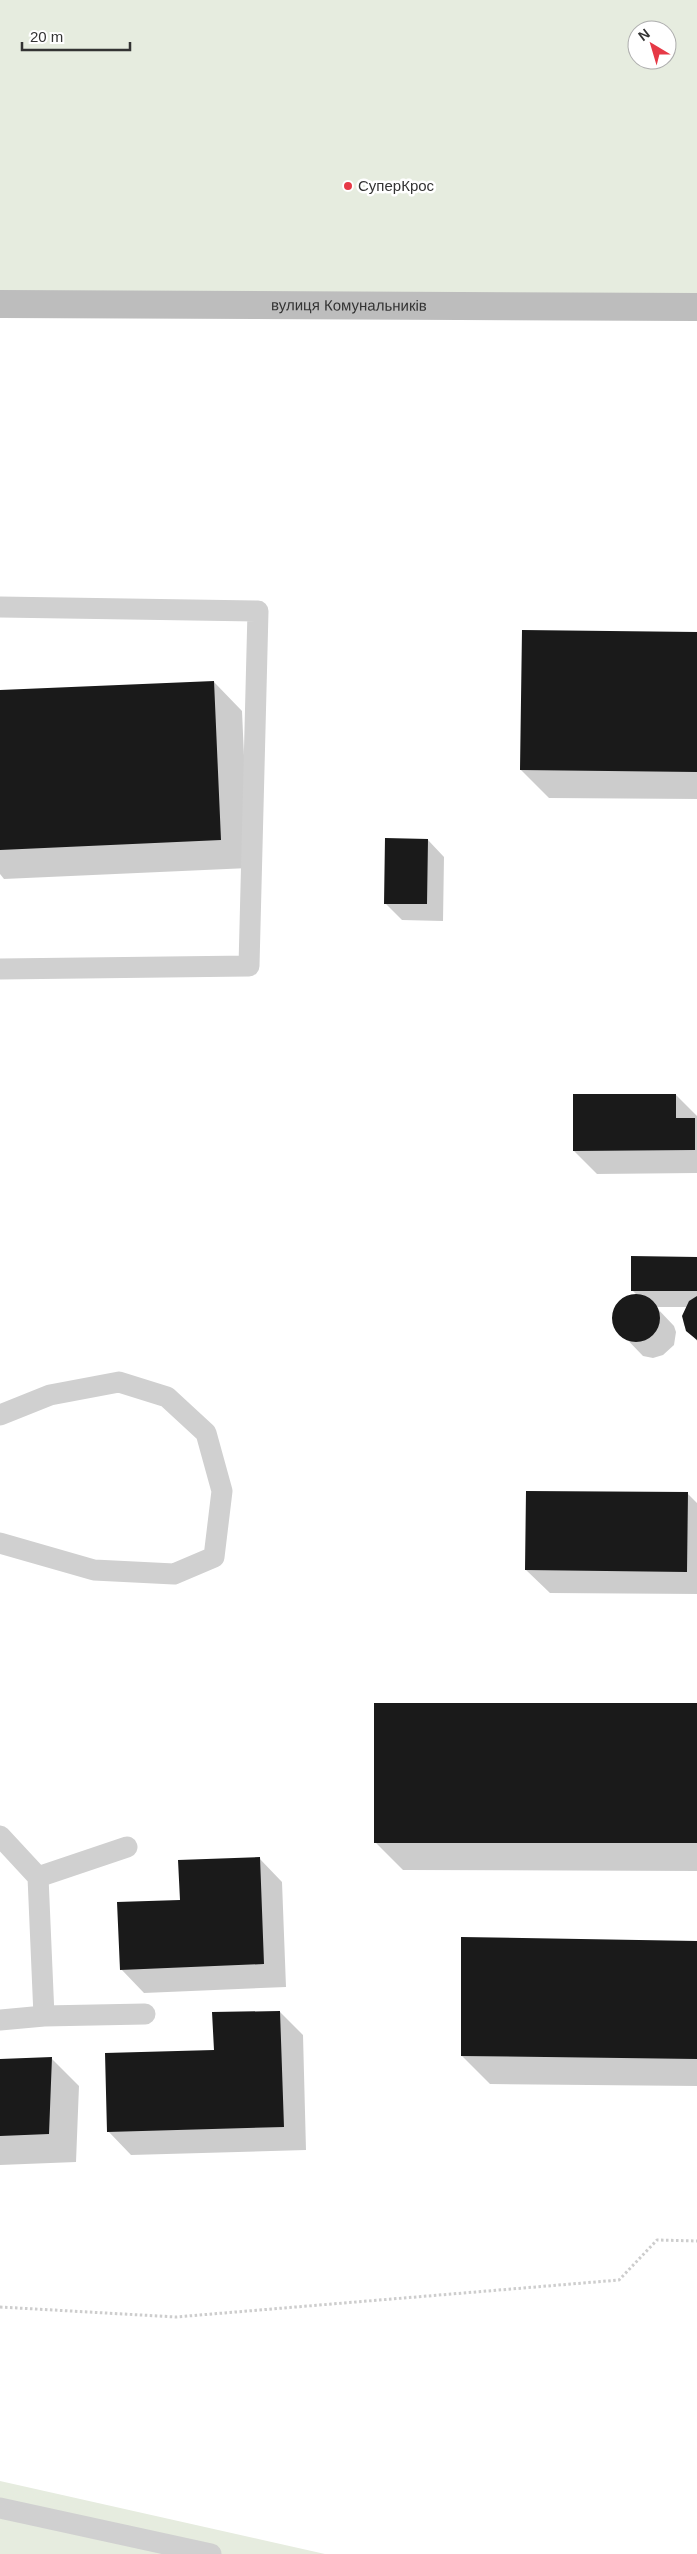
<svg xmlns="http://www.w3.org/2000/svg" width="697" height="2554" font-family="Arial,sans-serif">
	<rect width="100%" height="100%" fill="#fff"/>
	<path fill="#e6ecdf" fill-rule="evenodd" d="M 0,0 L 697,0 L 697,313 L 0,312 ZM 637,30 L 667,30 L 667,60 L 637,60 Z
		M 0,2481 L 325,2554 L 0,2554 Z"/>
	<path fill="#0003" d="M 697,633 L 697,799 L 549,798 L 521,770 Z
		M 214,682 L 242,711 L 249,868 L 4,879 L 0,874 L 0,692 Z
		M 428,840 L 444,857 L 443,921 L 402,920 L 385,903 Z
		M 676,1095 L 697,1116 L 697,1173 L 597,1174 L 574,1151 Z
		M 697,1258 L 697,1341 L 684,1325 L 683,1316 L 687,1307 L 656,1307 L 674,1326 L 676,1332 L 674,1345 L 663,1355 L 653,1358 L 643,1356 L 616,1328 L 613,1318 L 620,1302 L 631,1296 L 639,1297 L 632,1290 Z
		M 687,1493 L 697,1503 L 697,1594 L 550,1593 L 526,1570 Z
		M 697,1704 L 697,1871 L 403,1870 L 375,1842 Z
		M 259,1858 L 282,1882 L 286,1987 L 144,1993 L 121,1969 L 181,1901 Z
		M 697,1942 L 697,2086 L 490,2084 L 462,2056 Z
		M 280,2012 L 303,2035 L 306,2150 L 131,2155 L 108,2131 L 215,2051 Z
		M 51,2058 L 79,2086 L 76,2162 L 0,2165 L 0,2061 Z"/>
	<path fill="#1a1a1a" d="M 522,630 L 697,632 L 697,772 L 520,770 Z
		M 214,681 L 221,840 L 0,850 L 0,690 Z
		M 385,838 L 428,839 L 427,904 L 384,904 Z
		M 573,1094 L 676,1094 L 676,1118 L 695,1118 L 695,1150 L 573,1151 Z
		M 631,1256 L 697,1257 L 697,1291 L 631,1291 Z
		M612 1318a24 24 0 1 1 48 0a24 24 0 1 1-48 0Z
		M 697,1296 L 697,1340 L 686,1331 L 682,1316 L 689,1301 Z
		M 526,1491 L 688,1492 L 687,1572 L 525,1570 Z
		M 374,1703 L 697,1703 L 697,1843 L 374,1843 Z
		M 260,1857 L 264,1964 L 120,1970 L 117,1902 L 180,1900 L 178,1860 Z
		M 461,1937 L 697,1941 L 697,2059 L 461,2056 Z
		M 280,2011 L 284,2127 L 107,2132 L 105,2053 L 214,2050 L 212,2012 Z
		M 52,2057 L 49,2134 L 0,2136 L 0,2059 Z"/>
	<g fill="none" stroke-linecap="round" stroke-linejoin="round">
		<path stroke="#cdcdcd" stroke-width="3" stroke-dasharray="2.5 2.5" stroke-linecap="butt" d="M 0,2307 L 176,2317 L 619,2280 L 657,2240 L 697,2241"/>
		<path stroke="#d0d0d0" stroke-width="21" d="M 0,607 L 258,611 L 249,966 L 0,969
			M 0,1415 L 50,1395 L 119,1382 L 167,1397 L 206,1433 L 222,1491 L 214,1557 L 174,1574 L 94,1570 L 0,1543
			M 0,1836 L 38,1877 L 44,2016 L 0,2020
			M 38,1877 L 127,1847
			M 44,2016 L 145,2014
			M 0,2508 L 211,2554"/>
		<path stroke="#bdbdbd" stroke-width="28" id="s1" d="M 0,304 L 697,307"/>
	</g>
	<circle fill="#e63946" stroke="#fff" stroke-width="2" cx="348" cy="186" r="5"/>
	<g text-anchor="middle" stroke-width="5" stroke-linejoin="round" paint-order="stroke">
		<g font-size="15" fill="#333" stroke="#fff" text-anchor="start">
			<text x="358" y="191">СуперКрос</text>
		</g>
		<g font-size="15" fill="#333" stroke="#fff">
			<text dy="5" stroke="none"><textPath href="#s1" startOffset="349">вулиця Комунальників</textPath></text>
		</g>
	</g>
	<g transform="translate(652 45) rotate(322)"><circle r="24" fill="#ffffff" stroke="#adadad"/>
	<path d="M0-4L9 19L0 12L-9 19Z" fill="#e63946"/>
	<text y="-8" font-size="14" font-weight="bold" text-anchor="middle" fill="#333333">N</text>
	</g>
	<path d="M22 42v8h108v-8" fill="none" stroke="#333333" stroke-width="2.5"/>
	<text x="30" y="42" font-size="15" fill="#333333" stroke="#ffffff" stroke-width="4" paint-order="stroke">20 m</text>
</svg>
